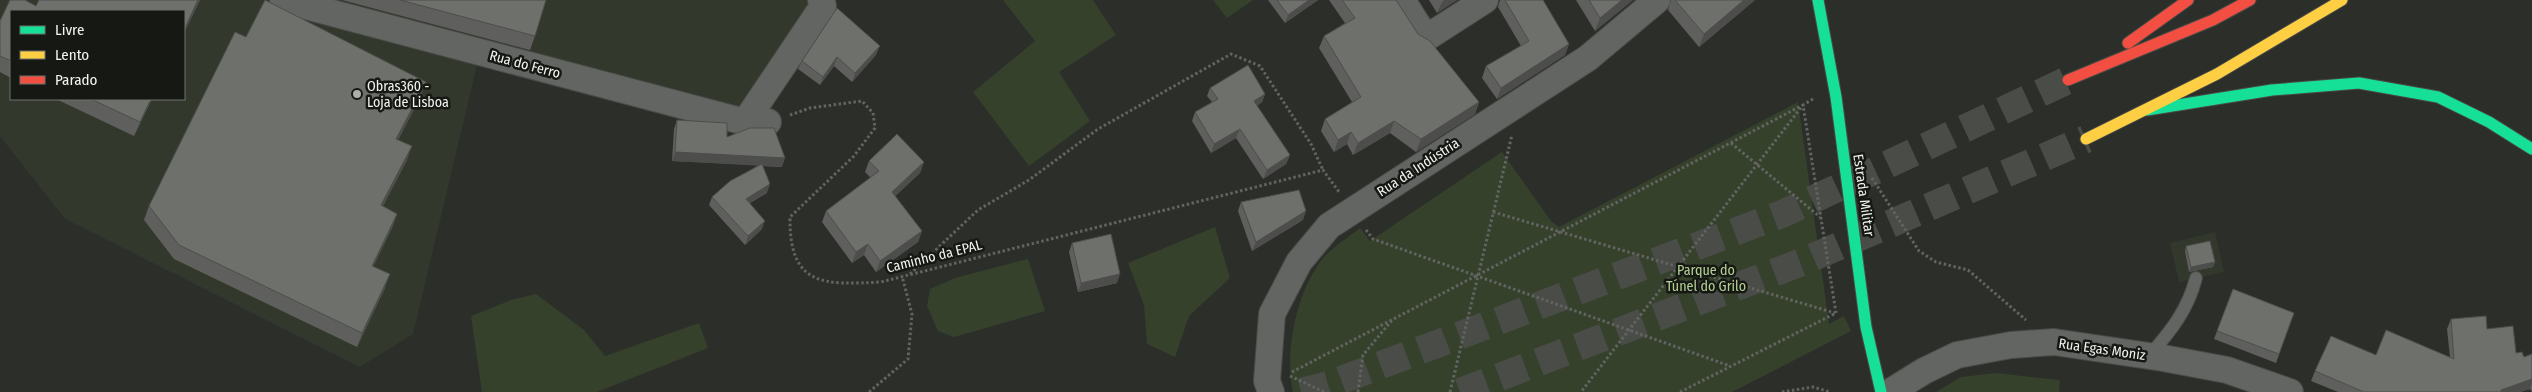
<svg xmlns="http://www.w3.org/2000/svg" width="2532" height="392" font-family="'Fira Sans Condensed',sans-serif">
	<rect width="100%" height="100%" fill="#2c2e2a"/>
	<path fill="#33382d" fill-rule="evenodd" d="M 0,0 L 827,0 L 727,125 L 482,44 L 413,334 L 360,367 L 65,219 L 0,136 ZM 11,11 L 184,11 L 184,99 L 11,99 Z
		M 2215,232 L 2224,272 L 2179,282 L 2170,243 Z"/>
	<path fill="#36412c" d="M 1003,0 L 1093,0 L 1116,35 L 1059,72 L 1090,121 L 1029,166 L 973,92 L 1035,41 Z
		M 1213,0 L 1253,0 L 1227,18 Z
		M 1798,102 L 1829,324 L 1844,316 L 1851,331 L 1732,392 L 1293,392 C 1284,351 1297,289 1324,257 C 1334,246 1349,237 1360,228 L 1370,241 L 1502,152 L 1551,221 L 1559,227 Z
		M 1215,227 L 1230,278 L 1189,316 L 1175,357 L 1147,344 L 1144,305 L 1128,263 Z
		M 1028,259 L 1045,311 L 954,337 L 938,331 L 927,306 L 930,289 L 955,278 Z
		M 536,294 L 584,330 L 605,356 L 699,323 L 708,348 L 597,392 L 482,392 L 471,316 L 511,300 Z
		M 1996,373 L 2060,380 L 2059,392 L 1936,392 L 1961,377 Z"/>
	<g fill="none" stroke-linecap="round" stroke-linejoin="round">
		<path stroke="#4a4c48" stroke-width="28" stroke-dasharray="28 14" stroke-linecap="butt" d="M 1301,392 L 1328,385 L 1782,214 L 2068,80
			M 1460,392 L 1802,262 L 2086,139"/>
		<g stroke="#494b47" stroke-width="14">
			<path id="lane" d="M 2149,356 C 2170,332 2188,310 2196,278"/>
		</g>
		<g stroke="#494b47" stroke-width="28">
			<path id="street" d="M 283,0 L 745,122 L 768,122
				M 1402,0 L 1426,38 L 1485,0
				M 745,122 L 823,6 L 821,0
				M 1271,392 L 1267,381 L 1272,314 L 1299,262 L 1329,226 L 1588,58 L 1657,0
				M 1890,392 L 1924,371 L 1957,355 L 2011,345 L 2054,342 L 2163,358 L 2227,370 L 2290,392"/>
		</g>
		<g stroke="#494b47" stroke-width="13">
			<path id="fast" d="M 1818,0 L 1836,97 L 1866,327 L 1881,392
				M 2147,110 L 2272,90 L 2359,83 L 2438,97 L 2489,122 L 2532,149"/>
		</g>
		<g stroke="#494b47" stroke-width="13">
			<path id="slow" d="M 2086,139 L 2217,74 L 2342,0"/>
		</g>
		<g stroke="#494b47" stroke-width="13">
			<path id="jam" d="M 2128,43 L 2188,0
				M 2068,80 L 2213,20 L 2250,0"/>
		</g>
		<path stroke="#626461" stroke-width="3" stroke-dasharray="2.5 2.5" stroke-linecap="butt" d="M 1813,99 L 1803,105 L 1836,313
			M 790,115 L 810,108 L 862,101 L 873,113 L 875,128 L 854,156 L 790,217 C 789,287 824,285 881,282 L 1323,170 L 1339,192
			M 1731,143 L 1820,217
			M 1872,178 L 1919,251 L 1936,262 L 1968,270 L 2026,320
			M 1493,212 L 1835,313
			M 1366,230 L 1373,239 L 1730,366
			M 910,274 L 978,210 L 1029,180 L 1098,129 L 1231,54 L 1260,66 L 1311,144 L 1323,170
			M 1292,372 L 1803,105 L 1581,392
			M 1290,376 L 1324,392
			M 869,392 L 908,359 L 912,314 L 902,276
			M 1358,392 L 1363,355 L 1393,319
			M 1450,392 L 1512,135
			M 1680,392 L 1834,314
			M 1782,392 L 1813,387 L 1830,392"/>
		<use href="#lane" stroke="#636562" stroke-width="12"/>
		<use href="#street" stroke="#636562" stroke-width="26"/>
		<use href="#fast" stroke="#16e098" stroke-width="11"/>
		<use href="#slow" stroke="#ffcf43" stroke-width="11"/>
		<use href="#jam" stroke="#f24e42" stroke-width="11"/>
	</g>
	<path fill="#5f605d" d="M 10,0 L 25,0 L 36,6 L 39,0 L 200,0 L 184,33 L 184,11 L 11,11 L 11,78 L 0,72 L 0,21 Z
		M 342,0 L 546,0 L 535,36 L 530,50 Z
		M 1268,0 L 1318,0 L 1285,23 Z
		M 1329,0 L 1396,0 L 1418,34 L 1479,102 L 1475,114 L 1416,152 L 1390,133 L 1353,155 L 1347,144 L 1334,152 L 1321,131 L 1325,119 L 1352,102 L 1319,48 L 1324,36 L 1345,23 Z
		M 1429,0 L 1457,0 L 1437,13 Z
		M 1500,0 L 1543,0 L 1569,44 L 1565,55 L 1497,99 L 1482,78 L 1486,66 L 1521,46 L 1498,7 Z
		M 1576,0 L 1633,0 L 1595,31 Z
		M 1671,0 L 1755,0 L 1699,47 L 1668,10 Z
		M 876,55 L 852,82 L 834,66 L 820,85 L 798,69 L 802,61 Z
		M 1210,88 L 1265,94 L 1262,102 L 1257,106 L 1290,155 L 1286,164 L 1263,179 L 1236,138 L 1211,153 L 1192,121 L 1195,112 L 1212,102 L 1207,96 Z
		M 421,96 L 398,140 L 407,160 L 383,206 L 397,214 L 392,228 L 373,266 L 385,288 L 357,347 L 174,259 L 144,220 L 149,206 Z
		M 56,99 L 152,99 L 134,136 Z
		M 677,120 L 727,137 L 782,167 L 763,166 L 767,193 L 750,203 L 762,229 L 745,245 L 709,205 L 712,197 L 758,165 L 672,161 L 674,129 Z
		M 869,161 L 924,162 L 920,173 L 895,196 L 922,231 L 918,242 L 876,272 L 864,255 L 852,263 L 822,222 L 826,211 L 871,178 L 865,172 Z
		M 1241,202 L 1303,220 L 1252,251 L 1238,211 Z
		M 1072,243 L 1117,283 L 1078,292 L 1069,252 Z
		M 2186,246 L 2215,262 L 2213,267 L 2189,272 L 2185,251 Z
		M 2233,289 L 2294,313 L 2276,363 L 2214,339 Z
		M 2451,319 L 2487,329 L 2516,353 L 2524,357 L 2532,354 L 2532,392 L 2530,389 L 2520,392 L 2338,392 L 2311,381 L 2315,371 L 2376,355 L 2450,357 L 2447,329 Z"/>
	<path fill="#4d4e4c" d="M 198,0 L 200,0 L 184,33 L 184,30 Z
		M 1309,0 L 1318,0 L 1285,23 L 1288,15 Z
		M 1444,0 L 1457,0 L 1437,13 L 1442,2 Z
		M 1622,0 L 1633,0 L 1595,31 L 1600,18 Z
		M 1744,0 L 1755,0 L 1699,47 L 1704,34 Z
		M 1569,44 L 1565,55 L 1497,99 L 1501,88 Z
		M 880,46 L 876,55 L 852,82 L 855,73 Z
		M 837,57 L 834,66 L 820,85 L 823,77 Z
		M 426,82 L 421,96 L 391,153 L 396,139 Z
		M 1265,94 L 1262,102 L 1251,110 L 1254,101 Z
		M 151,99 L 152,99 L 134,136 L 140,122 Z
		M 1479,102 L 1475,114 L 1416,152 L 1421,139 Z
		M 1394,121 L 1390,133 L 1353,155 L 1358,143 Z
		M 1240,129 L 1236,138 L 1211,153 L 1214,144 Z
		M 1351,132 L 1347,144 L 1334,152 L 1338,140 Z
		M 412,146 L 407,160 L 376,219 L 381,205 Z
		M 675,152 L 785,158 L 782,167 L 672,161 Z
		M 1290,155 L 1286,164 L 1263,179 L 1267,170 Z
		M 924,162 L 920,173 L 888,203 L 892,192 Z
		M 770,184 L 767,193 L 742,207 L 746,199 Z
		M 1306,211 L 1303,220 L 1252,251 L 1256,242 Z
		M 397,214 L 392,228 L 367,280 L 372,266 Z
		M 765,221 L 762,229 L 745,245 L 748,236 Z
		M 922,231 L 918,242 L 876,272 L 880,261 Z
		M 868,244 L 864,255 L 852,263 L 856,252 Z
		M 2215,262 L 2213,267 L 2189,272 L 2191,267 Z
		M 390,274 L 385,288 L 357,347 L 362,333 Z
		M 1120,274 L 1117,283 L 1078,292 L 1081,283 Z
		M 2532,379 L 2532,383 L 2530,389 L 2520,392 L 2500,392 L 2501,390 Z"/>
	<path fill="#6e706c" stroke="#4d4e4c" d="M 10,0 L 25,0 L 36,6 L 39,0 L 198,0 L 184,30 L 184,11 L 11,11 L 11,61 L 0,56 L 0,21 Z
		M 265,0 L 426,82 L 396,139 L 412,146 L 381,205 L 397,214 L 372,266 L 390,274 L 362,333 L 179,245 L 149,206 L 235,32 L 246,37 Z
		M 400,0 L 546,0 L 535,36 Z
		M 1277,0 L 1309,0 L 1288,15 Z
		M 1342,0 L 1396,0 L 1418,34 L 1430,41 L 1479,102 L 1421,139 L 1394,121 L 1358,143 L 1351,132 L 1338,140 L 1325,119 L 1361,97 L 1324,36 L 1355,18 Z
		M 1505,0 L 1543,0 L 1569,44 L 1501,88 L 1486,66 L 1529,41 Z
		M 1589,0 L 1622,0 L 1600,18 Z
		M 1675,0 L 1744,0 L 1704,34 Z
		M 837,8 L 880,46 L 855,73 L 837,57 L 823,77 L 802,61 Z
		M 1248,65 L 1265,94 L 1254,101 L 1290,155 L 1267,170 L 1240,129 L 1214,144 L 1195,112 L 1218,99 L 1210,88 Z
		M 91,99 L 151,99 L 140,122 Z
		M 677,120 L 727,123 L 727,137 L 750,128 L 774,128 L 785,158 L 675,152 Z
		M 897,134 L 924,162 L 892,192 L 922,231 L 880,261 L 868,244 L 856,252 L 826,211 L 879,171 L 869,161 Z
		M 762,164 L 770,184 L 746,199 L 765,221 L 748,236 L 712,197 L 730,181 Z
		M 1299,190 L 1306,211 L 1256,242 L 1241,202 Z
		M 1111,234 L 1120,274 L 1081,283 L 1072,243 Z
		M 2210,241 L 2215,262 L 2191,267 L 2186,246 Z
		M 2233,289 L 2294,313 L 2279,354 L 2217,331 Z
		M 2486,316 L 2487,329 L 2513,326 L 2516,353 L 2522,352 L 2524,357 L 2532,354 L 2532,379 L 2501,390 L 2501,392 L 2364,392 L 2315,371 L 2331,336 L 2376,355 L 2386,330 L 2454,359 L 2451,319 Z"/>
	<circle fill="#acafaa" stroke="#161814" stroke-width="2" cx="357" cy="94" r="5"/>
	<g text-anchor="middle" stroke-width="5" stroke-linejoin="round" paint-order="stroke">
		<g font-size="14" fill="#f1f4ef" stroke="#161814">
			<text transform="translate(525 64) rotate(15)" y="5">Rua do Ferro</text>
			<text transform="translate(1418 167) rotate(-33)" y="5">Rua da Indústria</text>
			<text transform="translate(1864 195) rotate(82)" y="5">Estrada Militar</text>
			<text transform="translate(934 256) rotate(-14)" y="5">Caminho da EPAL</text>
			<text transform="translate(2102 349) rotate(8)" y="5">Rua Egas Moniz</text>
		</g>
		<g font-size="14" fill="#f1f4ef" stroke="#161814" text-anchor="start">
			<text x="367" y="91">Obras360 -<tspan x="367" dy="16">Loja de Lisboa</tspan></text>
		</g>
		<g font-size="14" fill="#b4d194" stroke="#161814">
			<text x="1706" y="275">Parque do<tspan x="1706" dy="16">Túnel do Grilo</tspan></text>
		</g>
	</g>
	<rect x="10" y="10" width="175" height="90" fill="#161814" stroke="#6e706c"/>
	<rect x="20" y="26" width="25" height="8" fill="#16e098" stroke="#6e706c"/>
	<text x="55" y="35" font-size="15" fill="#f1f4ef">Livre</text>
	<rect x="20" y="51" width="25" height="8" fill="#ffcf43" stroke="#6e706c"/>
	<text x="55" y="60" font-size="15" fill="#f1f4ef">Lento</text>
	<rect x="20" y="76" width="25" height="8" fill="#f24e42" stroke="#6e706c"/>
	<text x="55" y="85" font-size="15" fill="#f1f4ef">Parado</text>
</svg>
